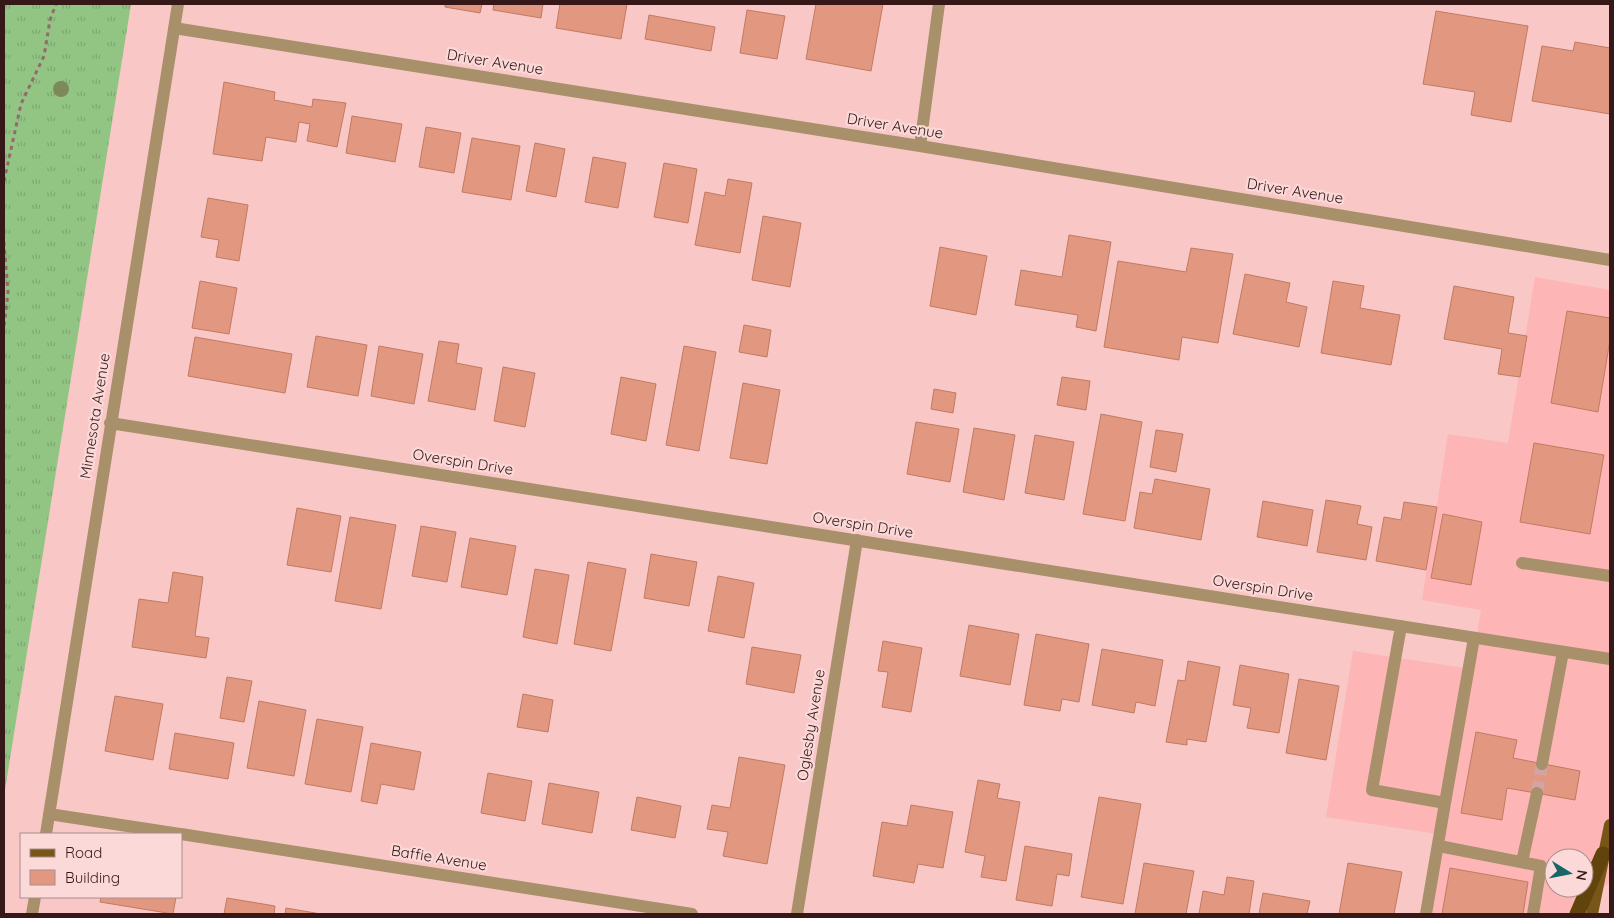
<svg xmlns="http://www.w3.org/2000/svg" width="1614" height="918" font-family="Quicksand,sans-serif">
	<defs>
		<pattern id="grass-tufts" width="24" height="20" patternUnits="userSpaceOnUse" patternTransform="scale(1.25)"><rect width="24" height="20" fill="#92c584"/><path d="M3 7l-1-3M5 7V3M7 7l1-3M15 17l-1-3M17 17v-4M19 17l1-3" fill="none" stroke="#7ea871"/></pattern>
	</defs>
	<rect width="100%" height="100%" fill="#f9c7c6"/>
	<path fill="#feb5b5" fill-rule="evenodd" d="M 1535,277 L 1610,290 L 1610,882 L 1571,914 L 1432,914 L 1444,835 L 1326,817 L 1353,651 L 1471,669 L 1481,610 L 1422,600 L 1448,434 L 1508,443 ZM 1554,858 L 1584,858 L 1584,888 L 1554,888 Z"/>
	<path fill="url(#grass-tufts)" d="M 4,4 L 131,4 L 4,796 Z"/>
	<path fill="#e29880" stroke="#c17a62" d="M 445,4 L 482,4 L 480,13 L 445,7 Z
		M 494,4 L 543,4 L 541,18 L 493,10 Z
		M 560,4 L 627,4 L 621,39 L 556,28 Z
		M 816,4 L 883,4 L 871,71 L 806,59 Z
		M 747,10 L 785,16 L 777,59 L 740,53 Z
		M 1436,11 L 1528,26 L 1511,122 L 1471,115 L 1475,92 L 1423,84 Z
		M 649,15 L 715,27 L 711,51 L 645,39 Z
		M 1575,42 L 1610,48 L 1610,114 L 1532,101 L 1542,46 L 1573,51 Z
		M 224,82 L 275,92 L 274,100 L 312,107 L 313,99 L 346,103 L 337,147 L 307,141 L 310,124 L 299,122 L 296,142 L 266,137 L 262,161 L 213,154 Z
		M 352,116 L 402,124 L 395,162 L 346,153 Z
		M 426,127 L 461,133 L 454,173 L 419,167 Z
		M 472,138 L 520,146 L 511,200 L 462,192 Z
		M 535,143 L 565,149 L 556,197 L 526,191 Z
		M 593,157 L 626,163 L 618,208 L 585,202 Z
		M 664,163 L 697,169 L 688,223 L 654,217 Z
		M 728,179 L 752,183 L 740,253 L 695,245 L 705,192 L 725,196 Z
		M 208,198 L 248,205 L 239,261 L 216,257 L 219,240 L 201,237 Z
		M 763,216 L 801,223 L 790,287 L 752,280 Z
		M 1069,235 L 1111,242 L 1096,331 L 1076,327 L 1078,315 L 1015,305 L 1021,270 L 1062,277 Z
		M 940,247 L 987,256 L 976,315 L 930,306 Z
		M 1191,248 L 1233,254 L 1218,343 L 1182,337 L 1179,360 L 1104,347 L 1118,261 L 1186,272 Z
		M 1245,274 L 1290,283 L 1286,302 L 1307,307 L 1299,347 L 1233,334 Z
		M 200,281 L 237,288 L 229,334 L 192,328 Z
		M 1333,281 L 1364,286 L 1360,308 L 1400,315 L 1391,365 L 1321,353 Z
		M 1454,286 L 1514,297 L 1508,333 L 1527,336 L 1520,377 L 1498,374 L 1502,349 L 1444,339 Z
		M 1567,311 L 1610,318 L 1610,340 L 1598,412 L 1551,403 Z
		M 744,325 L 771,330 L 767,357 L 739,352 Z
		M 316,336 L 367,345 L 358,396 L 307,387 Z
		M 195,337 L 292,354 L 285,393 L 188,376 Z
		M 439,341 L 459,344 L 456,363 L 482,368 L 475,410 L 428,401 Z
		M 379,346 L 423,354 L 414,404 L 371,396 Z
		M 684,346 L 716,352 L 699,451 L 666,445 Z
		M 503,367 L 535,373 L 525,427 L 494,421 Z
		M 621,377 L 656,384 L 646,441 L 611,434 Z
		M 1062,377 L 1090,381 L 1086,410 L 1057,405 Z
		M 743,383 L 780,390 L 767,464 L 730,458 Z
		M 934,389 L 956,393 L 953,413 L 931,409 Z
		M 1101,414 L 1142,422 L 1125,521 L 1083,514 Z
		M 916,422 L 959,429 L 950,482 L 907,474 Z
		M 974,428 L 1015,435 L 1004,500 L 963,492 Z
		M 1156,430 L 1183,434 L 1176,472 L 1150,467 Z
		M 1035,435 L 1074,442 L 1064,500 L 1025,493 Z
		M 1534,443 L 1604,455 L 1590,534 L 1520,522 Z
		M 1155,479 L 1210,489 L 1201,540 L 1134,528 L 1140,492 L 1152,494 Z
		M 1326,500 L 1361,506 L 1357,524 L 1372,527 L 1366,560 L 1317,552 Z
		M 1263,501 L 1313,510 L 1307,546 L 1257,537 Z
		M 1404,502 L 1437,507 L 1426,570 L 1376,561 L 1384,517 L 1401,520 Z
		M 297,508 L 341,516 L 331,572 L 287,565 Z
		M 1443,514 L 1482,522 L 1471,585 L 1431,578 Z
		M 350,517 L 396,525 L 381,609 L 335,601 Z
		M 421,526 L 456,532 L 447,582 L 412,576 Z
		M 470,538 L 516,546 L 507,595 L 461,587 Z
		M 651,554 L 697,562 L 689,606 L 644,598 Z
		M 588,562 L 626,569 L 611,651 L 574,644 Z
		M 535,569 L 569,575 L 557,644 L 523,637 Z
		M 173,572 L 203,577 L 195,636 L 209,638 L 206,658 L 132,647 L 139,599 L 168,603 Z
		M 718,576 L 754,583 L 744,638 L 708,631 Z
		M 969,625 L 1019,634 L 1010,685 L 960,676 Z
		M 1036,634 L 1089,644 L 1079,702 L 1062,699 L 1060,711 L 1024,705 Z
		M 883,641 L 922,648 L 911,712 L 882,707 L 888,672 L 878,671 Z
		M 752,647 L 801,655 L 794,693 L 746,684 Z
		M 1102,649 L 1163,660 L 1155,706 L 1136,702 L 1134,713 L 1092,705 Z
		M 1188,661 L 1220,667 L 1206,742 L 1187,739 L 1187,745 L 1166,742 L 1178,680 L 1185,681 Z
		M 1240,665 L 1289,674 L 1279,733 L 1247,728 L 1251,708 L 1233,705 Z
		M 227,677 L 252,681 L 244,722 L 220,718 Z
		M 1299,679 L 1339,686 L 1326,760 L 1286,753 Z
		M 523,694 L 553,700 L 548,732 L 517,727 Z
		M 115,696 L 163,704 L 153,760 L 105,751 Z
		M 259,701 L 306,710 L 294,776 L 247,768 Z
		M 317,719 L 363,727 L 351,792 L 305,784 Z
		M 1476,732 L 1517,740 L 1513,758 L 1580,771 L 1575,800 L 1507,788 L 1502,820 L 1461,813 Z
		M 175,733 L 234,743 L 228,779 L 169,769 Z
		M 371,743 L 421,752 L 414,790 L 381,784 L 377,804 L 361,801 Z
		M 739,757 L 785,765 L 767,864 L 723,856 L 728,832 L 707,829 L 712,805 L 730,808 Z
		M 488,773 L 532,781 L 525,821 L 481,813 Z
		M 978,780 L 1000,784 L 997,798 L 1020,802 L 1006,881 L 981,877 L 985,856 L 965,852 Z
		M 549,783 L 599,792 L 592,833 L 542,824 Z
		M 637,797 L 681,806 L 675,838 L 631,830 Z
		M 1099,797 L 1141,804 L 1123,904 L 1081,897 Z
		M 911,805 L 953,812 L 943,868 L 918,864 L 914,883 L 873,876 L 882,822 L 907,826 Z
		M 1025,846 L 1072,854 L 1069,876 L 1057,874 L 1052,906 L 1016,900 Z
		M 1144,863 L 1194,871 L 1186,914 L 1135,914 Z
		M 1348,863 L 1402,872 L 1394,914 L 1339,914 Z
		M 1450,868 L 1528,882 L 1523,914 L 1442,914 Z
		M 1227,877 L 1254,881 L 1249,914 L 1199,914 L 1203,891 L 1224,895 Z
		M 1263,893 L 1310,901 L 1307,914 L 1259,914 Z
		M 101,897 L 176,897 L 173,914 L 100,902 Z
		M 227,898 L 275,906 L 274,914 L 224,914 Z
		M 286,908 L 321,914 L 285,914 Z"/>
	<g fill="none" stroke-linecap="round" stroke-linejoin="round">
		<path stroke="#d2a4a3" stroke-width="12" stroke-dasharray="12 6" stroke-linecap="butt" d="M 1537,793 L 1542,764"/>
		<path stroke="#926a6a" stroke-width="3" stroke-dasharray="4 4" stroke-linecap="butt" d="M 4,181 L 21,104 L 44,56 L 50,20 L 56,4
			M 4,242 L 8,292 L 4,327"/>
		<path stroke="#a7906a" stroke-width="12" d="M 174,28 L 920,146 L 1610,260
			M 920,146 L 939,4
			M 110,423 L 1610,659
			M 1522,563 L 1610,576
			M 1401,626 L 1372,790 L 1445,803 L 1426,914
			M 1542,764 L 1563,652
			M 1445,803 L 1474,638
			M 49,814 L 180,834
			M 46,834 L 178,4
			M 181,834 L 692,914
			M 1439,846 L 1541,866 L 1533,914
			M 1522,862 L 1537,793
			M 32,914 L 35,897
			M 797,914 L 857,540"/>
		<path stroke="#775617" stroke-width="12" d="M 1592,914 L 1610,825"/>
		<path stroke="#60440c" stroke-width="15" d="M 1577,914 L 1603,854"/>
	</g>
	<circle fill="#7e8959" cx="61" cy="89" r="8"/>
	<g text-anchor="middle" stroke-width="4.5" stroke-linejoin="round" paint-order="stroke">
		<g font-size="15" fill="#361819" stroke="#fbd9d8">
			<text transform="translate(495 62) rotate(9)" y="5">Driver Avenue</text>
			<text transform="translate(895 126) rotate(9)" y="5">Driver Avenue</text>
			<text transform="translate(1295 191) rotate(9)" y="5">Driver Avenue</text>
			<text transform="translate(95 416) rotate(-81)" y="5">Minnesota Avenue</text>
			<text transform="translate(463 462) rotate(9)" y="5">Overspin Drive</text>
			<text transform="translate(863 525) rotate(9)" y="5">Overspin Drive</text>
			<text transform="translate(1263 588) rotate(9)" y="5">Overspin Drive</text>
			<text transform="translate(811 725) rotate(-81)" y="5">Oglesby Avenue</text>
			<text transform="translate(439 858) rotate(9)" y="5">Baffie Avenue</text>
		</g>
	</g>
	<rect width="1614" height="918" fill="none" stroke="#361819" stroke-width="10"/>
	<rect x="20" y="833" width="162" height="65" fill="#fbd9d8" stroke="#ac8c8c"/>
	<rect x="30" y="849" width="25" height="8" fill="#775617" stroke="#ac8c8c"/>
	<text x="65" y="858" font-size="15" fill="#361819">Road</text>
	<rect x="30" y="870" width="25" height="15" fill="#e29880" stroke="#ac8c8c"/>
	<text x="65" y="883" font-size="15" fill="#361819">Building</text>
	<g transform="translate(1569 873) rotate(100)"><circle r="24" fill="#fbd9d8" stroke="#ac8c8c"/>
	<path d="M0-4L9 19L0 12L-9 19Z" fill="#166568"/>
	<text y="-8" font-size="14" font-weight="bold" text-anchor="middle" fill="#361819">N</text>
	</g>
</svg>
